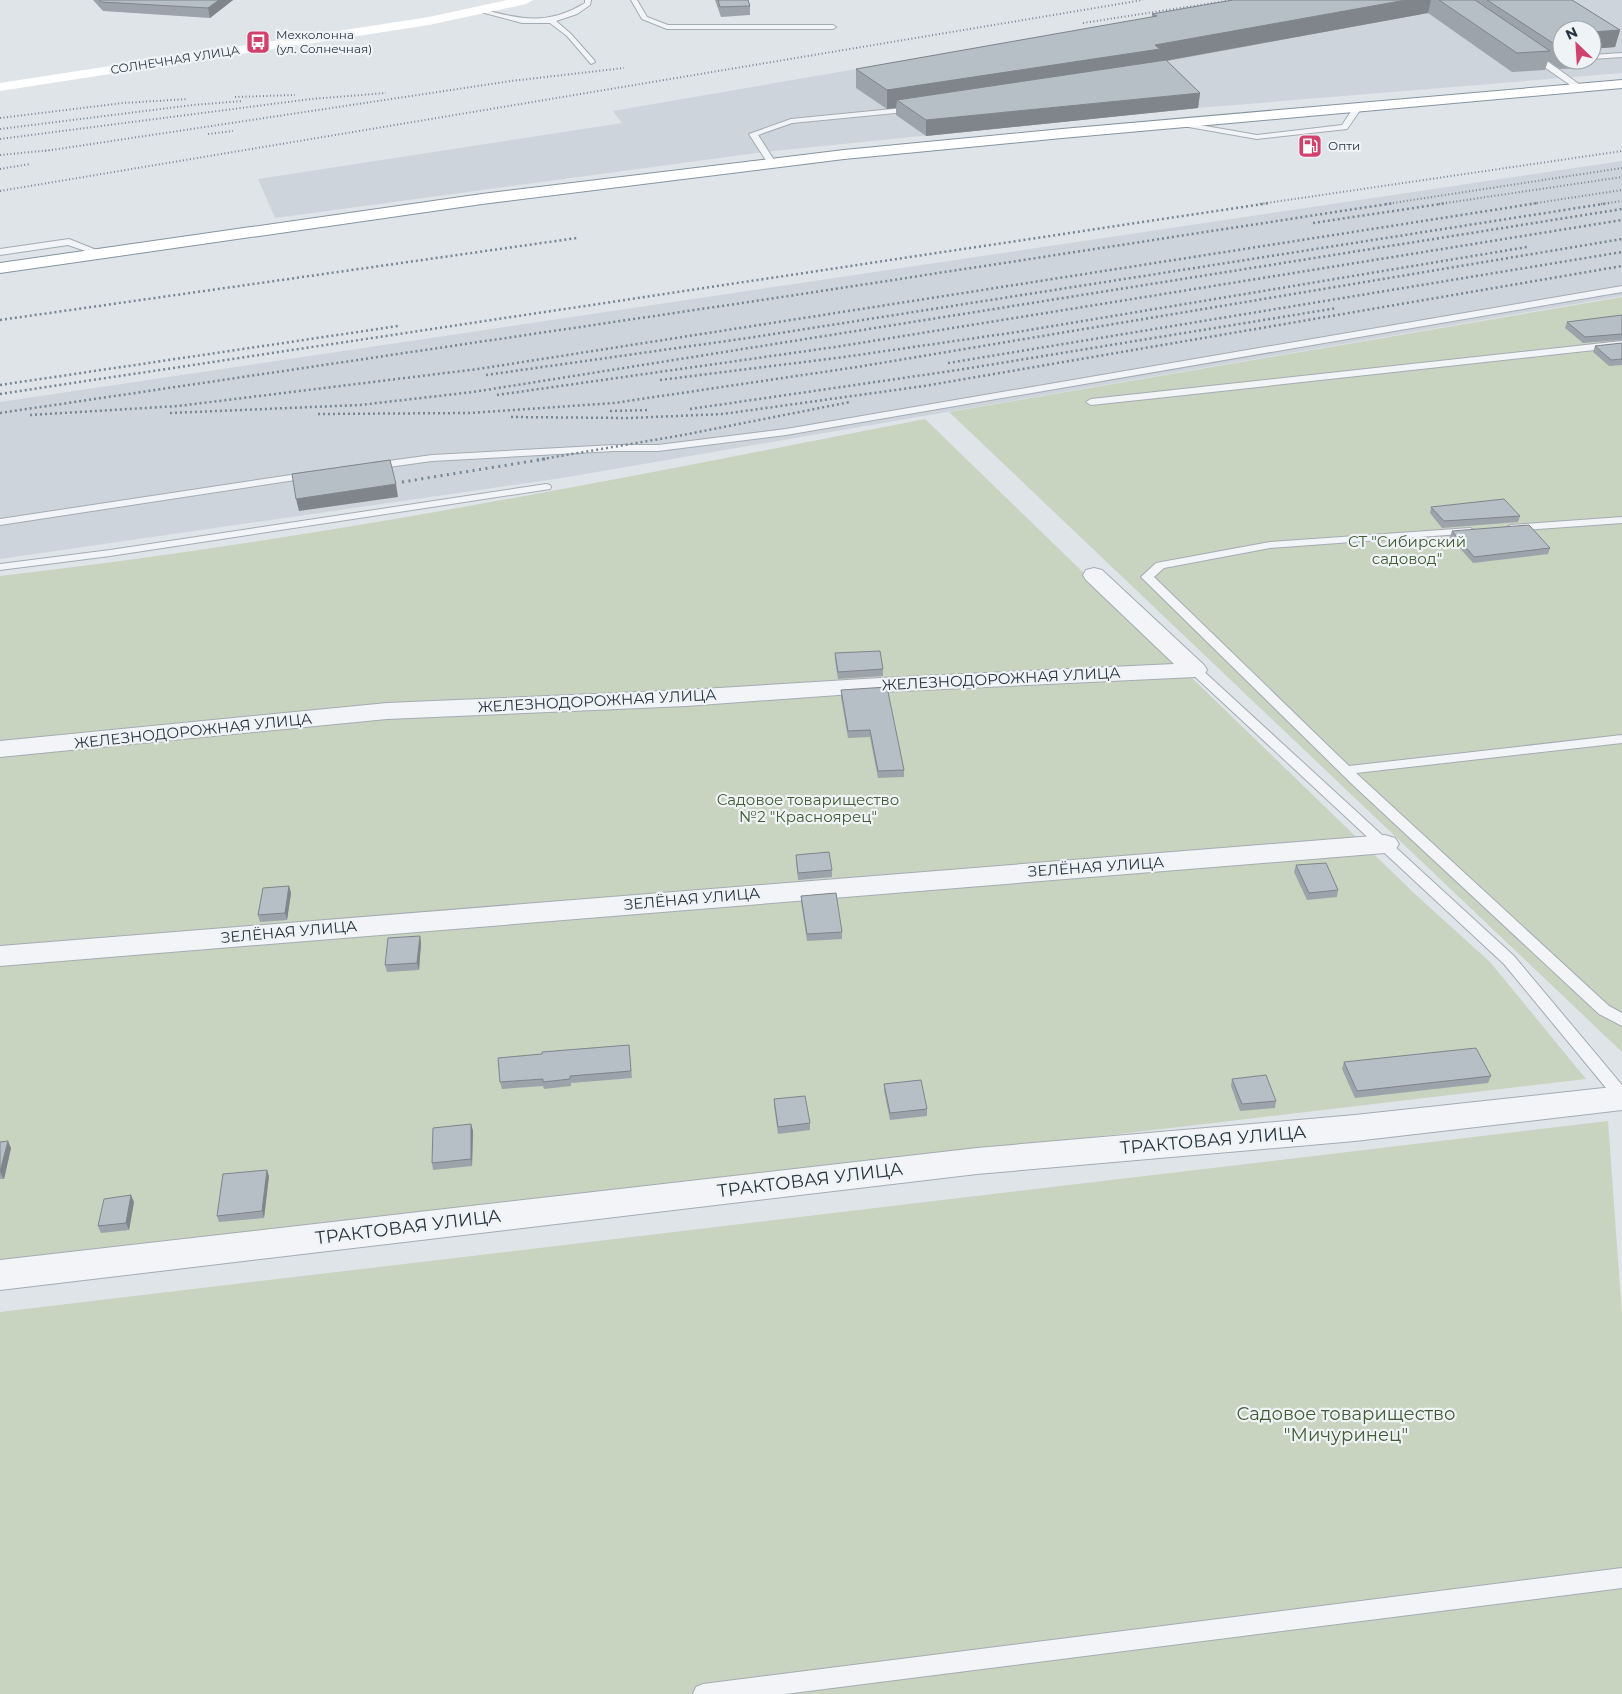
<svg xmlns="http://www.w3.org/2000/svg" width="1622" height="1694" font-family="Montserrat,sans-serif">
	<rect width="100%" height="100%" fill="#dfe4e9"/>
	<path fill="#cdd4db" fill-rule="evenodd" d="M 1272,0 L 1622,0 L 1622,73 L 1198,108 L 764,152 L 275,218 L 258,179 L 622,123 L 613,111 L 1019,41 ZM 1562,30 L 1592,30 L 1592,60 L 1562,60 Z
		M 1622,161 L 1622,296 L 562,478 L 0,559 L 0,402 Z"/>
	<path fill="#c8d3c0" d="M 1622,297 L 1622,1052 L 949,412 Z
		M 925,419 L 1417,896 L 1490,962 L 1586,1079 L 0,1266 L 0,576 C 311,541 618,479 925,419 Z
		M 1608,1121 L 1622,1315 L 1622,1694 L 0,1694 L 0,1312 Z"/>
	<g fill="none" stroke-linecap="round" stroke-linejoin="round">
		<g stroke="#a4acb3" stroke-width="2">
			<path id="lane" d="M 585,0 L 591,0 L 590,5 L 577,14 L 556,21 L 571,34 L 594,60 L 595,62 L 591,64 L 567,36 L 550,23 L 522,23 L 477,11 L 480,9 C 521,19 547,26 585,3 Z
				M 631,0 L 637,0 L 647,17 L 668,25 L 833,25 L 836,27 L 833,29 L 667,29 L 642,19 Z
				M 1530,53 L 1536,53 L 1583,87 L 1576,89 L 1530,57 Z
				M 1622,53 L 1622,57 L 1592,59 L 1592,55 Z
				M 913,107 L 917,109 L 916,111 L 792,123 L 758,135 L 776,163 L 772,165 L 769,165 L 749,134 L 791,119 Z
				M 1354,107 L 1361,109 L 1347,129 L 1257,139 L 1177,125 L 1173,123 L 1177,121 L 1257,135 L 1342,125 Z
				M 69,239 L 104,253 L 100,256 L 68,245 L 0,255 L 0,249 Z
				M 1622,286 L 1622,292 L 786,435 L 658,451 L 614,451 L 432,461 L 374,469 L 369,466 L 374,463 L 432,455 L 614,445 L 658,445 L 786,429 Z
				M 1622,341 L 1622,347 L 1157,398 L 1091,405 L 1086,402 L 1091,399 Z
				M 311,472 L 315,473 L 316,475 L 315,477 L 0,525 L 0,519 Z
				M 546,484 L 550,485 L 551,487 L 550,489 L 110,556 L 0,570 L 0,564 L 110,550 Z
				M 1622,517 L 1622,523 L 1511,531 L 1505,528 L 1511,525 Z
				M 1470,528 L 1476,531 L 1474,533 L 1270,548 L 1164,568 L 1154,577 L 1349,766 L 1622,735 L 1622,743 L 1356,773 L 1609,1006 L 1622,1013 L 1622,1026 L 1599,1014 L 1354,786 L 1141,577 L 1156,563 L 1270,542 Z
				M 1195,666 L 1199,667 L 1514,956 L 1622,1085 L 1622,1102 L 1616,1100 L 1504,964 L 1191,673 L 1189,670 Z
				M 1622,1568 L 1622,1588 L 785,1694 L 693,1694 L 696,1687 L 703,1684 Z"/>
		</g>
		<g stroke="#a4acb3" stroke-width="2">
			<path id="street" d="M 1094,568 L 1102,570 L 1204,665 L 1207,670 L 1204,675 L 1195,677 L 880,692 L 686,706 L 387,719 L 0,757 L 0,741 L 387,703 L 686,690 L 880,678 L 1174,664 L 1086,580 L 1083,575 L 1086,570 Z
				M 1385,835 L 1395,838 L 1399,844 L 1395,850 L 1385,853 L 0,966 L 0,946 Z
				M 1622,1086 L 1622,1110 L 1355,1141 L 977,1174 L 0,1290 L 0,1260 L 977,1148 L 1355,1115 Z"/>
		</g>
		<g stroke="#8694a0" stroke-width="2">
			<path id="highway" d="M 1622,80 L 1622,88 L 1062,138 L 844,159 L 482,204 L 0,273 L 0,263 L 482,194 L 844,150 L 1062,129 Z"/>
		</g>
		<use href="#lane" fill="#f2f4f7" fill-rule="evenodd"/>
		<use href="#street" fill="#f2f4f7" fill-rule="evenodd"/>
		<path fill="#fff" fill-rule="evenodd" d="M 507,0 L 533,0 L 526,4 L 429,25 L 0,91 L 0,83 L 429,17 Z"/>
		<use href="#highway" fill="#fff" fill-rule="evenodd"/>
		<path stroke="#788693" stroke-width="2" stroke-dasharray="1 2.5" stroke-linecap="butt" d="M 1083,23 L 1232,0
			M 235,97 L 295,95
			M 0,118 L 123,103 L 188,99
			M 0,129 L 193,105 L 243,101
			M 208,134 L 233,131
			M 0,139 L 311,99 L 386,93
			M 45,151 L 511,81 L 624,68
			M 0,155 L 51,150
			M 0,169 L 30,164
			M 0,191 L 1143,0
			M 1260,204 L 1622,151
			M 1386,204 L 1622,168
			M 1439,204 L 1622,177
			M 1530,204 L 1622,190
			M 1601,204 L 1622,201"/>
		<path stroke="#788693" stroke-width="2.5" stroke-dasharray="2 3" stroke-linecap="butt" d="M 1313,223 L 1447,203
			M 0,320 L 577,238
			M 948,363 L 1622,252
			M 486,375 L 748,338 L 1609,203
			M 660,380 L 844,357 L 1017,332 L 1527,247
			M 0,385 L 398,326
			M 0,394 L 1269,203
			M 497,395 L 835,347 L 1622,220
			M 690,409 L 958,370 L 1337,308
			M 610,411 L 650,410
			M 0,413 L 789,296 L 1394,203
			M 170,413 L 360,405 L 473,392 L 1622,209
			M 318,414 L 470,413 L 614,403 L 857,367 L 1622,239
			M 30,415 L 178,406 L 478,369 L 1538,203
			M 511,417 L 629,418 L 723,414 L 924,386 L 1622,266
			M 537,460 L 683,435 L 850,402"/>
		<path stroke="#788693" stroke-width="3" stroke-dasharray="2 4.5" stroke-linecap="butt" d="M 402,482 L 545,459"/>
	</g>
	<path fill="#9da3aa" d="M 93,0 L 233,0 L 210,18 L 103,11 Z
		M 715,0 L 748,0 L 750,6 L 750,15 L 721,17 Z
		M 1431,0 L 1430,5 L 1431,0 L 1572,0 L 1620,30 L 1615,47 L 1592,49 L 1592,30 L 1562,30 L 1562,60 L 1585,60 L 1583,68 L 1560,69 L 1548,61 L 1545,70 L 1512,72 L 1428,13 L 1167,61 L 1200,93 L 1198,108 L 926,136 L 896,115 L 896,108 L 887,109 L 856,88 L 856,69 L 1152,17 L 1152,14 Z
		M 1622,315 L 1622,340 L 1583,343 L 1565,328 L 1567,322 Z
		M 1622,343 L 1622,365 L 1609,366 L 1593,352 L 1595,346 Z
		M 1431,507 L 1520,516 L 1518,522 L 1442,528 L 1430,513 Z
		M 1452,531 L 1550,548 L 1548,554 L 1473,563 L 1450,537 Z
		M 835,653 L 883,669 L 883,676 L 838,679 L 835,660 Z
		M 841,690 L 904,770 L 904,777 L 878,778 L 870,737 L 848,738 L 841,697 Z
		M 796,855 L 832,870 L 832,877 L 798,880 L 796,861 Z
		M 1296,865 L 1338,890 L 1337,897 L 1307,900 L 1294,872 Z
		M 289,886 L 291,893 L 287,920 L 260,922 L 258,915 Z
		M 801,896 L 842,932 L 842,939 L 807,941 L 801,902 Z
		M 420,936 L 421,943 L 419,970 L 387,972 L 385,965 Z
		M 629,1045 L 632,1078 L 571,1083 L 571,1086 L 544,1089 L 543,1086 L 502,1089 L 500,1082 Z
		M 1344,1062 L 1491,1076 L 1488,1083 L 1355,1098 L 1342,1069 Z
		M 1232,1079 L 1276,1101 L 1275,1108 L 1240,1111 L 1231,1086 Z
		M 884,1084 L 927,1109 L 927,1116 L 890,1120 L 884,1091 Z
		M 774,1099 L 810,1123 L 810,1130 L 778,1134 L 774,1106 Z
		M 471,1124 L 473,1131 L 472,1166 L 433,1170 L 432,1163 Z
		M 0,1142 L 11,1148 L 4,1179 L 0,1179 Z
		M 269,1176 L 264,1218 L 219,1222 L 217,1216 Z
		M 134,1202 L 129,1230 L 101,1233 L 98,1226 Z"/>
	<path fill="#7f858b" d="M 219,0 L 233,0 L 210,18 L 208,8 Z
		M 1406,0 L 1431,0 L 1428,13 L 1158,62 L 897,100 L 896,108 L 887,109 L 887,90 L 1155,45 Z
		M 1620,30 L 1615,47 L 1592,49 L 1592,32 Z
		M 1200,93 L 1198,108 L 926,136 L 926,120 Z
		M 396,484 L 398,497 L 299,511 L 296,499 Z
		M 289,886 L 291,893 L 287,920 L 285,913 Z
		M 420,936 L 421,943 L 419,970 L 417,963 Z
		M 471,1124 L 473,1131 L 472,1166 L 471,1159 Z
		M 8,1141 L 11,1148 L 4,1179 L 0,1172 Z
		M 267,1170 L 269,1176 L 264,1218 L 262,1211 Z
		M 131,1195 L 134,1202 L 129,1230 L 126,1223 Z"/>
	<path fill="#b6bec6" stroke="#7f858b" d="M 99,0 L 219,0 L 208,8 L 101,2 Z
		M 718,0 L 748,0 L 750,6 L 720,7 Z
		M 1233,0 L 1406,0 L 1155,45 L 1160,49 L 887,90 L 856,69 L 1157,16 L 1152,14 Z
		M 1439,0 L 1475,0 L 1550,51 L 1517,53 Z
		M 1487,0 L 1572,0 L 1620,30 L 1592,32 L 1592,30 L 1562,30 L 1562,49 Z
		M 1166,60 L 1200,93 L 926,120 L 897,100 Z
		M 1622,315 L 1622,334 L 1585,337 L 1567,322 Z
		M 1622,343 L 1622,359 L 1611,360 L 1595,346 Z
		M 390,460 L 396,484 L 296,499 L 292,474 Z
		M 1504,499 L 1520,516 L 1444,521 L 1431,507 Z
		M 1529,525 L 1550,548 L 1474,557 L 1452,531 Z
		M 880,651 L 883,669 L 838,672 L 835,653 Z
		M 887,687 L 904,770 L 878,771 L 870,730 L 848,731 L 841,690 Z
		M 829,852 L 832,870 L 798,873 L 796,855 Z
		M 1326,863 L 1338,890 L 1309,893 L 1296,865 Z
		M 289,886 L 285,913 L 258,915 L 263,888 Z
		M 836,893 L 842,932 L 807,934 L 801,896 Z
		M 420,936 L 417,963 L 385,965 L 388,938 Z
		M 629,1045 L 631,1071 L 570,1076 L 570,1079 L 543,1082 L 543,1079 L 500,1082 L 498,1058 L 542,1054 L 542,1052 Z
		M 1476,1048 L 1491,1076 L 1357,1091 L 1344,1062 Z
		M 1266,1075 L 1276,1101 L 1242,1104 L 1232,1079 Z
		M 921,1080 L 927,1109 L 890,1113 L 884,1084 Z
		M 805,1096 L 810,1123 L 778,1127 L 774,1099 Z
		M 471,1124 L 471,1159 L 432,1163 L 433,1128 Z
		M 8,1141 L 0,1172 L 0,1142 Z
		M 267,1170 L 262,1211 L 217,1216 L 223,1174 Z
		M 131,1195 L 126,1223 L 98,1226 L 104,1199 Z"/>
	<defs>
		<g id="bus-square" transform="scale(1.25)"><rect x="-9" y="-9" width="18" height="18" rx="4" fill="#d0426c" stroke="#eff3f6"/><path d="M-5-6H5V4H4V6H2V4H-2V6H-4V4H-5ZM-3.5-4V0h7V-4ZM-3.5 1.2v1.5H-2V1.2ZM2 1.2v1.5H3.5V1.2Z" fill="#fff"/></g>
		<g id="fuel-square" transform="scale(1.25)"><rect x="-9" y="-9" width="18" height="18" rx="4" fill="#d0426c" stroke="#eff3f6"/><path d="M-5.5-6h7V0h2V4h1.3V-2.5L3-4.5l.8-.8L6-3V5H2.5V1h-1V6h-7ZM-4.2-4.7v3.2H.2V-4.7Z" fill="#fff"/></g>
	</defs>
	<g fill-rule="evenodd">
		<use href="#bus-square" x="258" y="42"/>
		<use href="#fuel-square" x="1310" y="146"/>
	</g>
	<g text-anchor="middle" stroke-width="4.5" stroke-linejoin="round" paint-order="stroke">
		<g font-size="12" fill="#283440" stroke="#eff3f6" text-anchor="start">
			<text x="276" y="39">Мехколонна<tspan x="276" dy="14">(ул. Солнечная)</tspan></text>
			<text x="1328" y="150">Опти</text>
		</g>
		<g font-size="12" fill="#283440" stroke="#eff3f6">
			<text transform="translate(175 60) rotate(-9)" y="4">СОЛНЕЧНАЯ УЛИЦА</text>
		</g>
		<g font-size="15" fill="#425c35" stroke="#eff3f6">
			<text x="1407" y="547">СТ "Сибирский<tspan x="1407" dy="17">садовод"</tspan></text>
			<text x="808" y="805">Садовое товарищество<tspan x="808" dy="17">№2 "Красноярец"</tspan></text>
		</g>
		<g font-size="15" fill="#283440" stroke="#eff3f6">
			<text transform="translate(1001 679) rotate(-3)" y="5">ЖЕЛЕЗНОДОРОЖНАЯ УЛИЦА</text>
			<text transform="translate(597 701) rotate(-3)" y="5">ЖЕЛЕЗНОДОРОЖНАЯ УЛИЦА</text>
			<text transform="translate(193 731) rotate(-6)" y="5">ЖЕЛЕЗНОДОРОЖНАЯ УЛИЦА</text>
			<text transform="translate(1096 867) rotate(-4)" y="5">ЗЕЛЁНАЯ УЛИЦА</text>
			<text transform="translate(692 899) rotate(-5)" y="5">ЗЕЛЁНАЯ УЛИЦА</text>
			<text transform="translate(289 932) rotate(-5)" y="5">ЗЕЛЁНАЯ УЛИЦА</text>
		</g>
		<g font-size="18" fill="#283440" stroke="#eff3f6">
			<text transform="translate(1213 1140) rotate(-5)" y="6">ТРАКТОВАЯ УЛИЦА</text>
			<text transform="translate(810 1180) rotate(-7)" y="6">ТРАКТОВАЯ УЛИЦА</text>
			<text transform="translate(408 1227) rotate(-7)" y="6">ТРАКТОВАЯ УЛИЦА</text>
		</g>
		<g font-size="18" fill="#425c35" stroke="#eff3f6">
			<text x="1346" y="1420">Садовое товарищество<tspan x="1346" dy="21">"Мичуринец"</tspan></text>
		</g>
	</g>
	<g transform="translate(1577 45) rotate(335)"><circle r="24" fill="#eff3f6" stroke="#9fa7ad"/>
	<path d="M0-4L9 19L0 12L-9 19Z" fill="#d0426c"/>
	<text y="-8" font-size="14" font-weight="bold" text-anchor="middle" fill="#283440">N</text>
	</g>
</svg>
